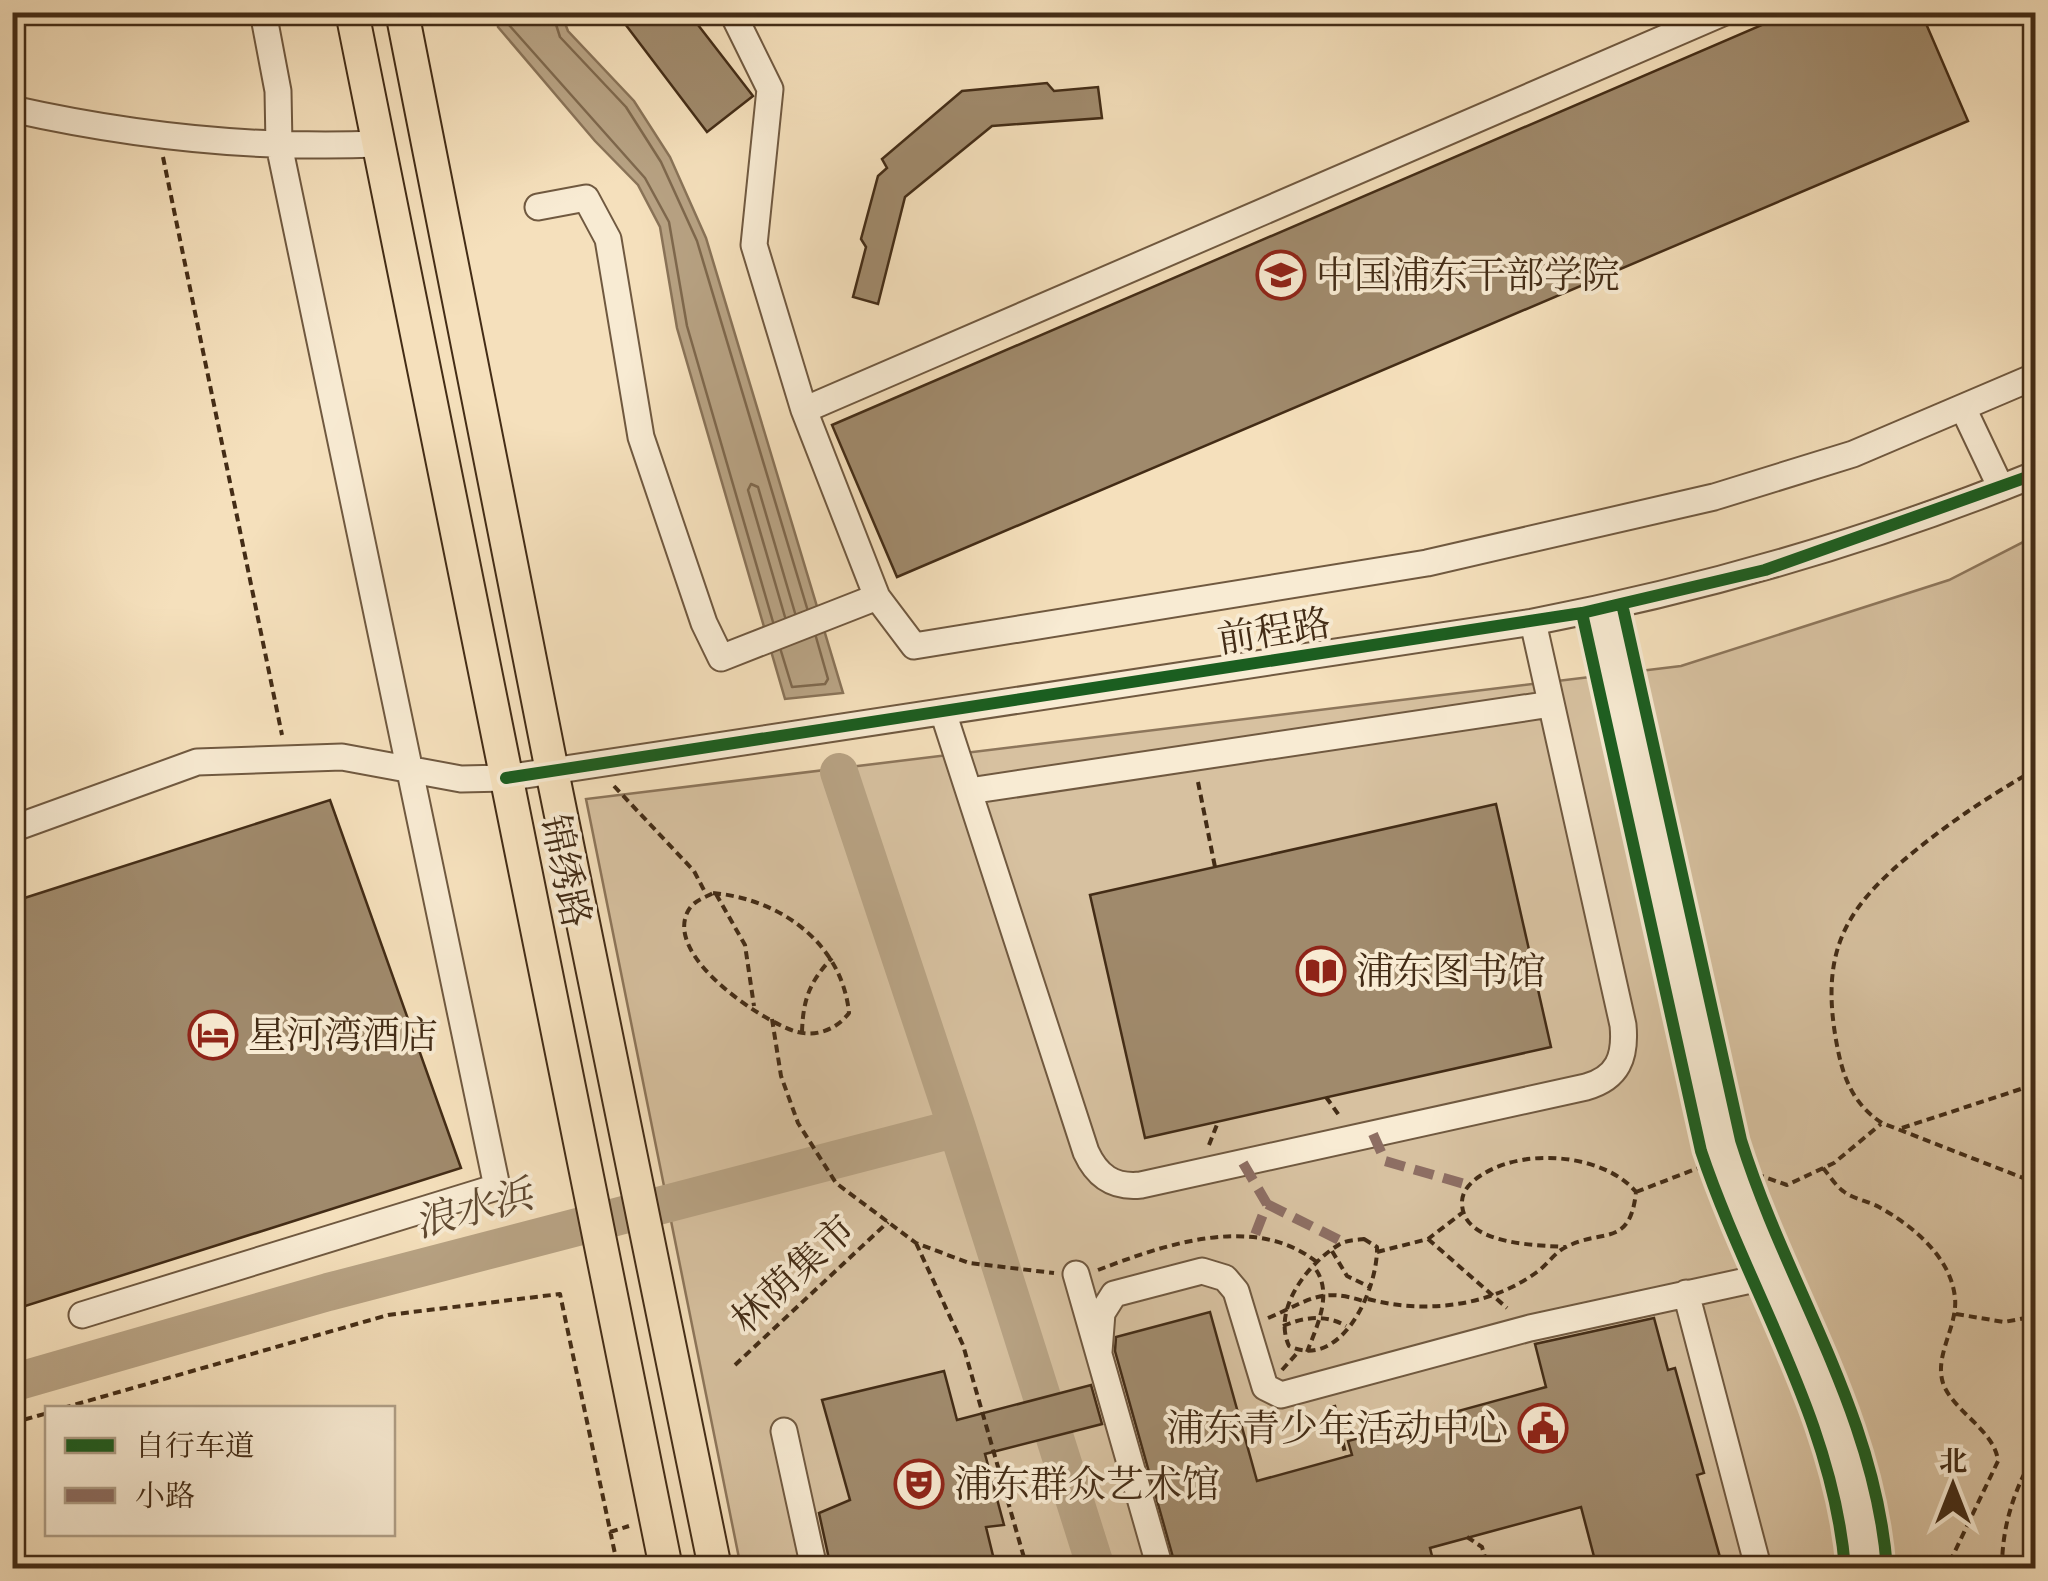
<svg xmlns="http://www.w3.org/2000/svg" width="2048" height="1581" font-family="'IM FELL Double Pica','Noto Serif SC',serif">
	<rect width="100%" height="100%" fill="#f5e0bc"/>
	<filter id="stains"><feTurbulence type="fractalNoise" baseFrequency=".002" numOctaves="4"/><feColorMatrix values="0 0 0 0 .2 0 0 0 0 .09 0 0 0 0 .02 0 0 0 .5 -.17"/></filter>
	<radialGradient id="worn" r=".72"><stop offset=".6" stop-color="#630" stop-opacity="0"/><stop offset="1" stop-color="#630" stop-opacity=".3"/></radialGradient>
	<path fill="#d7c1a0" stroke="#8d765b" stroke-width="2.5" d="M 2035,536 L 2035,1568 L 741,1568 L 586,799 L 1681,666 L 1949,580 Z"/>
	<path fill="#b8a384" stroke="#897358" stroke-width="2.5" d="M 497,13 L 561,13 L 568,31 L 634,101 L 670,157 L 706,238 L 843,693 L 785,699 L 677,328 L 660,227 L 638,185 L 595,141 L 498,27 Z"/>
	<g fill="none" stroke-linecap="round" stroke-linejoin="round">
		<path stroke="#7e684d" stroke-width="2.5" d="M 507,12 L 509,25 L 645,178 L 669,222 L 687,326 L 773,622
			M 552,12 L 560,37 L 626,107 L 661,162 L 697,241 L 807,608
			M 785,617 L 748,490 L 751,484 L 758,487 L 795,613
			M 781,651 L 792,687 L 825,684 L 828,679 L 816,637"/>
		<path stroke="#b8a384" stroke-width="38" d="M 839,772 L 957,1128 L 1096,1568
			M 12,1383 L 328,1292 L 957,1128"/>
	</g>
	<path fill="#a08a6c" stroke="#432c16" stroke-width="2.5" d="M 616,12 L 688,12 L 753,96 L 707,132 Z
		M 1792,12 L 1921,12 L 1968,121 L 897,577 L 832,425 Z
		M 1047,83 L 1054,91 L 1098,87 L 1102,118 L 992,126 L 905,197 L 878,304 L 853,297 L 866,247 L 861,239 L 878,176 L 887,168 L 882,159 L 962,91 Z
		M 330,800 L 461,1168 L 19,1308 L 12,1289 L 12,902 Z
		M 1496,804 L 1551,1047 L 1145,1138 L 1090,895 Z
		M 1210,1312 L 1257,1481 L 1352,1455 L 1348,1441 L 1546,1387 L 1535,1344 L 1654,1318 L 1668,1370 L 1675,1368 L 1704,1473 L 1697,1475 L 1723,1568 L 1597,1568 L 1581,1507 L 1430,1548 L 1435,1568 L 1176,1568 L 1115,1351 L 1116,1337 Z
		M 944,1371 L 957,1420 L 1091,1385 L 1102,1424 L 985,1454 L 1004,1525 L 986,1527 L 996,1568 L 831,1568 L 819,1513 L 850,1500 L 822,1400 Z"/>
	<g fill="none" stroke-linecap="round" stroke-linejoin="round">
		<g stroke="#705940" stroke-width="29">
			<path id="minor" d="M 732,12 L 770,89 L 754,245 L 804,410 L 1725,12
				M 12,109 C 132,136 256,149 378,144
				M 538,207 L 586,198 L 608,239 L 641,437 L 704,623 L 721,658 L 877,597
				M 1963,408 L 2001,488
				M 804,410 L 877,597 L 914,646 L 1427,563 L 1714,497 L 1853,454 L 2036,376
				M 1602,609 L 1721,1145 C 1767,1288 1854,1416 1866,1568
				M 943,712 L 1086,1152 C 1097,1176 1113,1188 1141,1185 L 1586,1087 C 1618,1078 1626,1057 1623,1025 L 1533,622
				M 969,791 L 1551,704
				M 12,829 L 197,762 L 342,757 L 461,779 L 506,778 L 1533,622 C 1708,588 1871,541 2036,474
				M 1076,1274 L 1160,1568
				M 1686,1293 L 1757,1563 L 1762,1568
				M 82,1315 L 497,1187 L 279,145 L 278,91 L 263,12
				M 1099,1352 L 1102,1313 L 1114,1294 L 1202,1271 L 1225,1278 L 1236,1291 L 1265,1387 L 1281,1395 L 1530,1328 L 1751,1280
				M 784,1431 L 814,1568"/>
		</g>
		<g stroke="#432c16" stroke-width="36">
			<path id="major" d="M 352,12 L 666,1568
				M 402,12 L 552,771 L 715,1568"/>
		</g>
		<path stroke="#432c16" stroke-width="4" stroke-dasharray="8 5" stroke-linecap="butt" d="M 163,157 L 282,735
			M 2036,769 C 1993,794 1954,819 1916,850 C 1847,906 1820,948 1836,1040 C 1842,1074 1851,1103 1882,1123 L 2036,1183
			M 1198,782 L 1215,867
			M 614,786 L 694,871 L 707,896
			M 713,893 C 780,899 842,943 849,1013 C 836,1030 815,1038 794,1031 C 759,1019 664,956 688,911 C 693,901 704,898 713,893 Z
			M 716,894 L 745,945 L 754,1006
			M 772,1019 L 781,1076 L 798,1123 L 836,1183 L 916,1243 L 969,1263 L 1054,1273
			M 802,1032 C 803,999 810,981 832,958
			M 1326,1097 L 1341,1118
			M 1902,1128 L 2036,1084
			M 1209,1145 L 1218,1122
			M 1823,1168 C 1829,1175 1836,1186 1843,1191 C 1853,1199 1868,1201 1879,1207 C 1913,1226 1951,1257 1955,1298 C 1958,1328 1931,1359 1945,1388 C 1958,1414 1995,1432 1998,1461 L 1947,1568
			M 1756,1174 L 1787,1185 L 1834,1163 L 1881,1124
			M 1636,1192 L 1706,1165
			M 1364,1239 L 1377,1247 C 1378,1290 1341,1371 1289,1346 C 1272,1309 1308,1263 1340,1244 C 1347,1240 1356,1240 1364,1239 Z
			M 1428,1239 L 1507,1308
			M 916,1243 L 963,1345 L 1027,1568
			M 1332,1251 L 1347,1276 L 1370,1287
			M 1377,1252 L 1428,1239 L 1462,1213
			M 1098,1270 C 1164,1245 1255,1212 1318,1263
			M 1368,1299 C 1424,1314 1489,1307 1537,1272 C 1547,1265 1555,1252 1566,1247 C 1603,1228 1630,1248 1636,1192 C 1604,1154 1526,1148 1485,1173 C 1474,1179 1462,1189 1462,1202 C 1461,1245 1536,1245 1565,1247
			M 1956,1314 L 2004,1322 L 2036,1316
			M 1268,1318 C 1309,1301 1320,1286 1366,1302
			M 1283,1326 C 1304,1317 1326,1314 1346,1326
			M 1307,1352 C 1317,1326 1334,1292 1314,1267
			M 735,1365 L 888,1222
			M 1282,1370 L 1299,1351
			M 1334,1405 L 1346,1457
			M 63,1408 L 388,1315 L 560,1294 L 618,1568
			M 12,1423 L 48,1413
			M 610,1532 L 629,1526
			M 1467,1537 L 1482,1547 L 1488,1568
			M 2002,1568 C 2002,1526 2014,1489 2036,1452"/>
		<use href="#minor" stroke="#f8ebd3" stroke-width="25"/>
		<use href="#major" stroke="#f5e0bc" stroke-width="32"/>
		<path stroke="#8d6e63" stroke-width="10" stroke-dasharray="20 10" stroke-linecap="butt" d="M 1373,1134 L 1385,1161 L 1468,1185
			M 1243,1163 L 1267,1204 L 1253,1240
			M 1267,1204 L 1343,1242"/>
		<g stroke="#f8ebd3" stroke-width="19">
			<path id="cycleway" d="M 1622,604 L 1741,1140 C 1787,1287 1875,1411 1887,1568
				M 1582,613 L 1701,1151 C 1748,1291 1833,1419 1845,1568
				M 506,778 L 1582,613 L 1765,570 L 2036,474"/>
		</g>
		<use href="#cycleway" stroke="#1b5e20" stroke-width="12"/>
	</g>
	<defs>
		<g id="university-ring" transform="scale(2.5)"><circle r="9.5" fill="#f8ebd3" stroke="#8f2418" stroke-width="1.5"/><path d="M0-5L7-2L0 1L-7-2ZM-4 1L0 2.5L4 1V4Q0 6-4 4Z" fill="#8f2418"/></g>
		<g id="library-ring" transform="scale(2.5)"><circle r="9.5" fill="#f8ebd3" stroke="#8f2418" stroke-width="1.5"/><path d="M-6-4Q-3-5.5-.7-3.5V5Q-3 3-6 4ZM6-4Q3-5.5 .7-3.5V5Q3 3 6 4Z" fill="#8f2418"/></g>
		<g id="hotel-ring" transform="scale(2.5)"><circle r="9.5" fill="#f8ebd3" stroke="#8f2418" stroke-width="1.5"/><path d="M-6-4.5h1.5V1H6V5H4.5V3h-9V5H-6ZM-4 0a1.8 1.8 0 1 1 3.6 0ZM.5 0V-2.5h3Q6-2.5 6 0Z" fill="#8f2418"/></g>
		<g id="civic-ring" transform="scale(2.5)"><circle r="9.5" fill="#f8ebd3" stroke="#8f2418" stroke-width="1.5"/><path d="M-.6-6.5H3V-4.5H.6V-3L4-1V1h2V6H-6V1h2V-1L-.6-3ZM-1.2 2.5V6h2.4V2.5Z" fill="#8f2418"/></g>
		<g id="theatre-ring" transform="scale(2.5)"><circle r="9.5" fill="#f8ebd3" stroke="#8f2418" stroke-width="1.5"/><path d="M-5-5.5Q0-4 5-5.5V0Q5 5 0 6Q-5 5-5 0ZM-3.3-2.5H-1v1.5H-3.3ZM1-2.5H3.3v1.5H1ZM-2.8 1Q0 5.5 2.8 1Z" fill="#8f2418"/></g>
	</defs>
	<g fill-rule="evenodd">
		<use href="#university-ring" x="1281" y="275"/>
		<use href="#library-ring" x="1321" y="971"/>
		<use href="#hotel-ring" x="213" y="1035"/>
		<use href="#civic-ring" x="1543" y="1428"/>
		<use href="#theatre-ring" x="919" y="1484"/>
	</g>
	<g text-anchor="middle" stroke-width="8" stroke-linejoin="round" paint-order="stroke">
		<g font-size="38" fill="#432c16" stroke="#f8ebd3" text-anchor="start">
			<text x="1316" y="288">中国浦东干部学院</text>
			<text x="1356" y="984">浦东图书馆</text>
			<text x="248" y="1048">星河湾酒店</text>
			<text x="1508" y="1441" text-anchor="end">浦东青少年活动中心</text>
			<text x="954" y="1497">浦东群众艺术馆</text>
		</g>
		<g font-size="38" fill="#432c16" stroke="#f8ebd3">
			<text transform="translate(1274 631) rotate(-9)" y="13">前程路</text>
			<text transform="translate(566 871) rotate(78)" y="13">锦绣路</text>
			<text transform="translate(793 1274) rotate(-43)" y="13">林荫集市</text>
		</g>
		<g font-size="40" font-style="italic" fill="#604a32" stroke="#f8ebd3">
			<text transform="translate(473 1208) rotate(-15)" y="14">浪水浜</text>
		</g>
	</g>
	<rect width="2048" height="1581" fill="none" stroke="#f5e0bc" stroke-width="50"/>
	<rect x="15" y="15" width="2018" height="1551" fill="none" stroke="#432c16" stroke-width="5"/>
	<rect x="25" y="25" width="1998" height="1531" fill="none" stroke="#432c16" stroke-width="2.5"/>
	<rect x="45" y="1406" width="350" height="130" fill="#f8ebd3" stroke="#b09f87" stroke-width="2.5"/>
	<rect x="65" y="1438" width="50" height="15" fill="#1b5e20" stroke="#b09f87" stroke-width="2.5"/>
	<text x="135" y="1456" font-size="30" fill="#432c16">自行车道</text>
	<rect x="65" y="1488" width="50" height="15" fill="#8d6e63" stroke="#b09f87" stroke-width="2.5"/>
	<text x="135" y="1506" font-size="30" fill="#432c16">小路</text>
	<g transform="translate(1953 1486)" stroke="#f8ebd3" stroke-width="8" paint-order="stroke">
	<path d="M0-8L18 38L0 25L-18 38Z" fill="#432c16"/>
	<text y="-15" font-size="28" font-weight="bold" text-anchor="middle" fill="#432c16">北</text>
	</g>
	<rect width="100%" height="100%" filter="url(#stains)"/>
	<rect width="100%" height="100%" fill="url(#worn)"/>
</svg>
